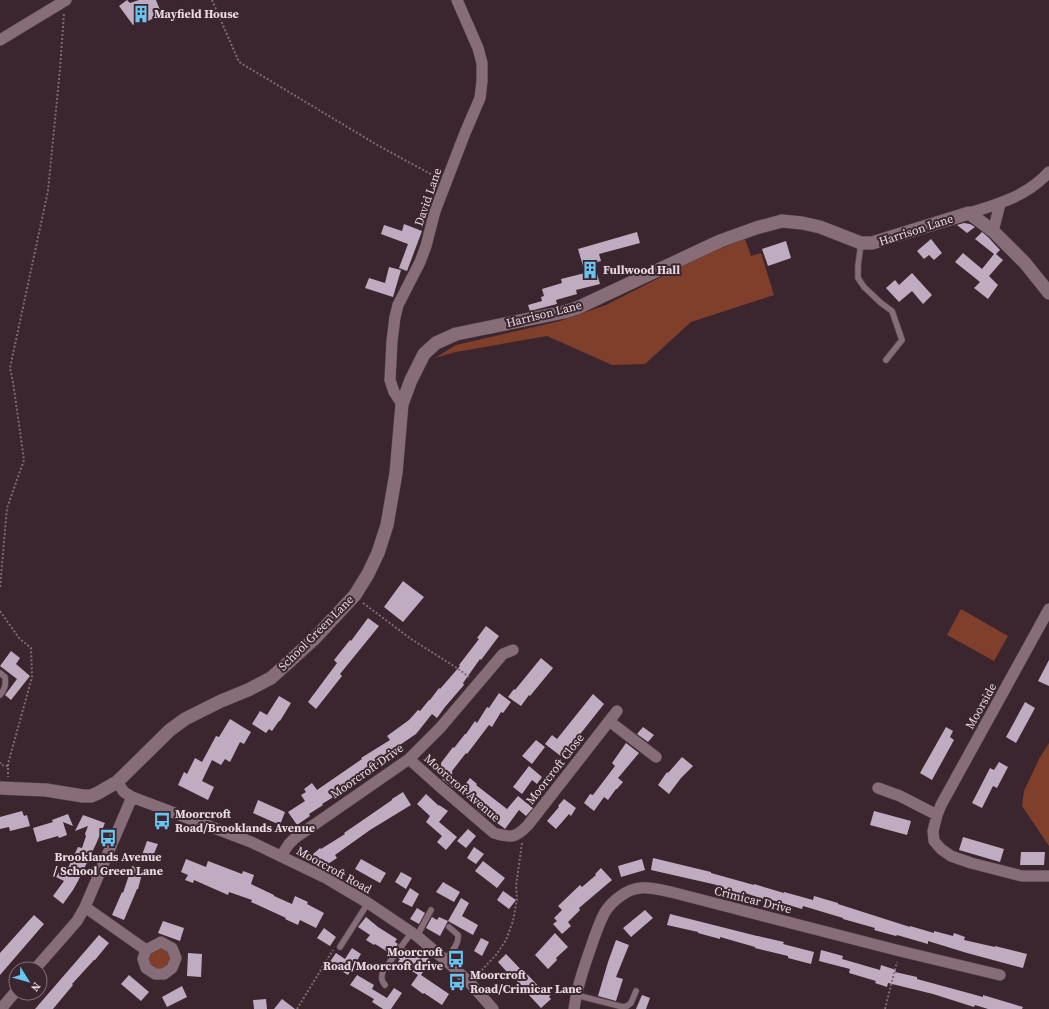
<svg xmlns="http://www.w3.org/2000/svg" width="1049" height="1009" font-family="'Source Serif 4',serif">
	<rect width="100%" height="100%" fill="#3b262f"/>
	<path fill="#7f3f2b" d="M 745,239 L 751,256 L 761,253 L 774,295 L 691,322 L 645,364 L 612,365 L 547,336 L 456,352 L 435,358 L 456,345 L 560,321 L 606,305 L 708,253 Z
		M 961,609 L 1008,636 L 994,661 L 947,635 Z
		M 1049,743 L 1049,846 L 1022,806 L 1024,791 L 1039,759 Z
		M 160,948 C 174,952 171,961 165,969 L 155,970 L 148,963 C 149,952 151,952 160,948 Z"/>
	<path fill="#c0acc0" d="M 127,0 L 130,3 L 139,0 L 156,0 L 160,10 L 156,11 L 158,16 L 146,22 L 144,16 L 133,25 L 119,6 Z
		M 964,223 L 970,224 L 975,227 L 967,233 L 957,225 Z
		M 404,224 L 422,231 L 407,271 L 399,268 L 408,244 L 381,234 L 384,225 L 402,231 Z
		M 637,232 L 640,243 L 599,254 L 601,261 L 594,263 L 600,284 L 576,290 L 577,294 L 556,300 L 557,304 L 530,311 L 528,305 L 542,301 L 541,297 L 544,296 L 542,289 L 562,283 L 561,279 L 585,273 L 578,249 Z
		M 982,232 L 988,237 L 1000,250 L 996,254 L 1003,260 L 989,276 L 998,285 L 988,299 L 974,288 L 980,282 L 955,262 L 963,253 L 982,269 L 994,254 L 975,239 Z
		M 931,239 L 942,253 L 934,260 L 929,255 L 924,259 L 917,251 Z
		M 786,241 L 791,258 L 768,266 L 762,249 Z
		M 389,267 L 401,270 L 393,297 L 365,288 L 369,278 L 385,283 Z
		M 912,273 L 932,295 L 923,304 L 912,291 L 899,302 L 886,288 L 895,280 L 899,285 Z
		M 403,581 L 424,597 L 403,622 L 384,607 Z
		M 368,618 L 379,626 L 340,674 L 342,676 L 316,709 L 308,702 L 337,663 L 334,660 L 350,640 L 351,641 Z
		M 486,626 L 499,636 L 481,660 L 480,659 L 463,683 L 464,685 L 457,693 L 445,707 L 437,718 L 432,714 L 416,734 L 391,751 L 393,755 L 365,773 L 366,774 L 339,792 L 340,793 L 322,804 L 323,805 L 309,814 L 310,816 L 297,825 L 288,812 L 305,801 L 301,795 L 306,792 L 304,789 L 312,783 L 317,790 L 362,759 L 361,758 L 390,740 L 387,736 L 409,720 L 418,710 L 420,711 L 429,700 L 430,700 L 439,688 L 440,689 L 460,666 L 459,665 L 479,639 L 477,638 Z
		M 11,651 L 20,658 L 16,664 L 30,676 L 11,700 L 5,695 L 17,679 L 0,666 Z
		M 541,658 L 553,668 L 530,696 L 529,695 L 521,706 L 508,697 L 514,689 L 515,690 Z
		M 1049,660 L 1049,686 L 1038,681 Z
		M 499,693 L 511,702 L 503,713 L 501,712 L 492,727 L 489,725 L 467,754 L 466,753 L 452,771 L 453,788 L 442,779 L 441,763 L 453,747 L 454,748 L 465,734 L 466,734 L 475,721 L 477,723 L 487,707 L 489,708 Z
		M 593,694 L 604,704 L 562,757 L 545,744 L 552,735 L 557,739 Z
		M 279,696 L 291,703 L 280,721 L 279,721 L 272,731 L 269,729 L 266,733 L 252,724 L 260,711 L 267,715 Z
		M 1025,702 L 1035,708 L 1016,743 L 1006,737 Z
		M 230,719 L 251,732 L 244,744 L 240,742 L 230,762 L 225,759 L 221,765 L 212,760 L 202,781 L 214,787 L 208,800 L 178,785 L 184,772 L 187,774 L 195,758 L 202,762 L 216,736 L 219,737 Z
		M 643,727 L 654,735 L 648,742 L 637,734 Z
		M 946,727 L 953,731 L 950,737 L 954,740 L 932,780 L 920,773 Z
		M 536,740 L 545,747 L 532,764 L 522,756 Z
		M 626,743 L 639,753 L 618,778 L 623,782 L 617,789 L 616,789 L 608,800 L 604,797 L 594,811 L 584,803 L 590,794 L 593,795 L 615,766 L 612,763 Z
		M 682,757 L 693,766 L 681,778 L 669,794 L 658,785 L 667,772 L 668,773 Z
		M 999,762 L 1008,767 L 997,788 L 993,786 L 982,808 L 972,803 L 990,768 L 994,770 Z
		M 529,766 L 542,777 L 537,784 L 532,780 L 522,794 L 513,787 Z
		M 470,778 L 477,784 L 476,785 L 507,809 L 518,796 L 533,808 L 526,816 L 519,810 L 505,829 L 504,828 L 486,815 L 485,816 L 477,809 L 478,808 L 475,806 L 476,804 L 460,791 Z
		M 403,792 L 411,805 L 370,830 L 335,855 L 337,858 L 322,868 L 312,855 L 320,848 L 321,849 L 345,834 L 344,833 L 363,820 L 392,800 L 392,799 Z
		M 426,794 L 439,806 L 439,805 L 448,811 L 439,822 L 457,837 L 446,850 L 437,842 L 442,836 L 426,822 L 430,816 L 417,804 Z
		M 564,799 L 576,808 L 571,816 L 569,814 L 556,829 L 547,821 L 559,807 L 558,806 Z
		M 258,800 L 285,812 L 280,825 L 253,813 Z
		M 22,811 L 24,816 L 27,815 L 30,826 L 10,831 L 9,827 L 0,829 L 0,817 Z
		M 874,811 L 911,821 L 907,835 L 870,825 Z
		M 68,814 L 73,826 L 63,822 L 67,835 L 59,838 L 58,836 L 37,842 L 33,828 L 53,822 L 52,820 Z
		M 83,815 L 105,823 L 96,844 L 78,881 L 73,890 L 63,904 L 53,896 L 64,881 L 56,877 L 63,865 L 68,868 L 78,847 L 82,848 L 86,836 L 85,834 L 88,826 L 75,831 Z
		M 468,829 L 476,836 L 466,848 L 457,841 Z
		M 963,837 L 1004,849 L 1000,862 L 959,850 Z
		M 147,841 L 158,844 L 151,861 L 141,858 Z
		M 474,847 L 484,854 L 476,864 L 467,858 Z
		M 1021,852 L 1045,852 L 1044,865 L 1020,865 Z
		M 653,858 L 711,872 L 711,873 L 754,885 L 754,884 L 784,893 L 784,892 L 813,900 L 814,896 L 838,903 L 838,904 L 910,927 L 910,926 L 934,933 L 934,931 L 953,936 L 954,933 L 965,937 L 964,940 L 995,947 L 995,946 L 1027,954 L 1023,968 L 967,953 L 928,941 L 928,944 L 897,935 L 896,936 L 874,930 L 875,928 L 843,919 L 843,918 L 803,906 L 802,909 L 772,900 L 772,902 L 742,892 L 742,894 L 716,887 L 717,885 L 651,870 Z
		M 186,859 L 206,867 L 208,861 L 242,874 L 243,871 L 254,875 L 251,884 L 274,895 L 274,896 L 292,904 L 295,896 L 308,902 L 307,904 L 324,913 L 316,928 L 300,920 L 298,925 L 285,919 L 286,918 L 251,902 L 252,900 L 229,892 L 228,895 L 194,880 L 193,883 L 185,880 L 188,875 L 181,872 Z
		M 361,859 L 386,873 L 380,883 L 355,869 Z
		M 642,859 L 645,870 L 621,877 L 618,866 Z
		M 483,861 L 505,878 L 497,888 L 475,871 Z
		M 132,866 L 143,870 L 138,889 L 137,889 L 124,920 L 112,915 L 122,892 L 123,893 Z
		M 601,868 L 612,880 L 579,908 L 580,910 L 568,922 L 571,926 L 562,934 L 553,924 L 557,921 L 554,918 L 562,910 L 558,906 L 580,885 L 582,887 L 596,875 L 595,874 Z
		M 401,872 L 412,878 L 406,889 L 395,882 Z
		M 443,882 L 460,892 L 454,902 L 436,892 Z
		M 410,888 L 419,894 L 412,907 L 402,902 Z
		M 503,891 L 516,900 L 509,909 L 497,900 Z
		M 461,898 L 469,903 L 462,916 L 478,925 L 473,935 L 448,921 Z
		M 417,908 L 425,913 L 419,924 L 410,919 Z
		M 645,910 L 653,918 L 631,937 L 623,928 Z
		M 670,914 L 757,936 L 758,936 L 784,942 L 783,944 L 814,952 L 811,964 L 788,958 L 788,956 L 755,948 L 755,947 L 720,937 L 720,939 L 698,933 L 698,932 L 667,925 Z
		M 34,915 L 44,924 L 0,975 L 0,953 Z
		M 366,917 L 378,927 L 397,939 L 395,942 L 398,944 L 391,954 L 375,944 L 374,945 L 366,940 L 370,935 L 358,927 Z
		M 432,917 L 437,920 L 439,917 L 448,921 L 440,936 L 426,928 Z
		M 163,921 L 184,928 L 180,941 L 158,933 Z
		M 324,928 L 336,937 L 330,946 L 317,938 Z
		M 555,933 L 568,947 L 556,958 L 557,960 L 548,969 L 535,955 Z
		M 99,935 L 109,943 L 95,960 L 94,960 L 72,984 L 73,985 L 53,1009 L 35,1009 Z
		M 481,938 L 489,942 L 482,956 L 474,951 Z
		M 616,940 L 629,945 L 616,977 L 623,979 L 616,1001 L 598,996 L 608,962 Z
		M 352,948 L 361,954 L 348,975 L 329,963 L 336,953 L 345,959 Z
		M 405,948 L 421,959 L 424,956 L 431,960 L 421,975 L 449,994 L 442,1005 L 424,993 L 423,994 L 411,985 L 418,975 L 398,962 L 400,959 L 398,958 Z
		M 821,950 L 843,956 L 842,959 L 880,970 L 881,965 L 896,970 L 895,972 L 917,977 L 917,979 L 983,997 L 983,995 L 1023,1007 L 1022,1009 L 988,1009 L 975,1005 L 974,1007 L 933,994 L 888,983 L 887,987 L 875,983 L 876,981 L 849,973 L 850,969 L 819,961 Z
		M 188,953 L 202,954 L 201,977 L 187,976 Z
		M 506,954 L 526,975 L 527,974 L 543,991 L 546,987 L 552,993 L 549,997 L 551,999 L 541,1008 L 528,994 L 529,993 L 516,980 L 515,981 L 506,972 L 507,972 L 498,962 Z
		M 129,975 L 149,992 L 141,1001 L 121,984 Z
		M 357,975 L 374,985 L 372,989 L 387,998 L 394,988 L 402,993 L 391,1009 L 383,1009 L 372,1002 L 374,999 L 350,985 Z
		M 182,986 L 187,997 L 167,1007 L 162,997 Z
		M 642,995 L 650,998 L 646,1009 L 636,1009 Z
		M 266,999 L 267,1009 L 254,1009 L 253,1000 Z
		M 282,999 L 295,1009 L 274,1009 Z"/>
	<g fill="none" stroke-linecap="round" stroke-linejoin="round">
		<g stroke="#54434b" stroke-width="7">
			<path id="service" d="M 861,243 L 858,266 L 858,278 L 864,287 L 881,303 L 892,311 L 902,340 L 886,360
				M 0,673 L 5,677 C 6,685 5,689 0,695
				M 417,936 L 431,910
				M 340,947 L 368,903
				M 445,960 C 451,952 459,945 458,935 L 449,927
				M 385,985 C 381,980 381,978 383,971 L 412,932
				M 576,995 L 623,1007 L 627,1006 L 631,1003 L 636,991"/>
		</g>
		<g stroke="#54434b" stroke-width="12">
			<path id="minor" d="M 0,40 L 66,0
				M 969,213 C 999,204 1027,196 1049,172
				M 993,231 L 1000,204
				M 402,404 L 394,392 L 390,380 L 392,341 L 395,317 L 398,305 L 420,262 L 426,246 L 435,211 L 465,133 L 480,98 L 482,81 L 482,63 L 478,48 L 457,0
				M 1049,609 L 941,805 L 937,815 L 933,831 L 934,841 L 941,849 L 951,856 L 971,863 L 1022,876 L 1049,876
				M 609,721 L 656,757
				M 409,759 L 438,785 L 494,833 C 511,838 516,838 528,825 L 617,711
				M 117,782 L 124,792 L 132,797 L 251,842 L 326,878 L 368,903 L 417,936 L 451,965 L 470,983 L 493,1009
				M 878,788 L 900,796 L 937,815
				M 281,856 L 289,844 L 295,838 L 409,759 L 440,728 L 503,654 L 513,650
				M 85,907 L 146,950 L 161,942 L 172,948 L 176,958 L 172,968 L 164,974 L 155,974 L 146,968 L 143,959 L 146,950
				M 35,969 L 77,921 L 85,907 L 132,797
				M 1,1009 L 16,991
				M 574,1009 C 577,987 584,967 591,947 C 595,935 599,923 605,912 C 612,901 627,889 640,888 C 650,887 661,890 671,892 L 900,951 L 1000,975"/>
		</g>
		<g stroke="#54434b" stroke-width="14">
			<path id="tertiary" d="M 0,788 L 46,790 L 83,796 L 91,796 L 98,793 L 117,782 L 170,730 L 185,719 L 221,701 L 248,690 L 271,678 L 290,661 L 314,639 L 355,595 L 368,574 L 378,553 L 387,525 L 396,473 L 402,404 L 411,380 L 424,354 L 436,343 L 456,334 L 564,312 L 577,308 L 720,241 L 756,228 L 782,221 L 802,223 L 820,227 L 861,243 L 872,243 L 969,213 L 993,231 L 1025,263 L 1049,293"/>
		</g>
		<path stroke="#7d6a72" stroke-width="2" stroke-dasharray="2 2" stroke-linecap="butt" d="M 212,0 L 239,62 L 379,146 L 438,178
			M 0,587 L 7,508 L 24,460 L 13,382 L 10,368 L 48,191 L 60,69 L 64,13
			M 363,603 L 411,639 L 457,668 L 469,677
			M 0,611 L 19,638 L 31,648 L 32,677 L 8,764 L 8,777
			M 0,762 L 1,765 L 8,766
			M 476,976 L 496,955 L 506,940 L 513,921 L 517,899 L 516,886 L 522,843
			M 297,1009 L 333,950
			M 885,1009 L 897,962"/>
		<use href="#service" stroke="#866d78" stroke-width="5.5"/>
		<use href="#minor" stroke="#866d78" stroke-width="11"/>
		<use href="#tertiary" stroke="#866d78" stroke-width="13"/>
	</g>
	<defs>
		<g id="building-bare" transform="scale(1.38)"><path d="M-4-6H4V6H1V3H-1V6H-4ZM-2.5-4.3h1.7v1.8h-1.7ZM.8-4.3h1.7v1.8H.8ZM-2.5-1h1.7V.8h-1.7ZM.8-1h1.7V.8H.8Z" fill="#68c4f0" stroke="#3b262f" stroke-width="2.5" paint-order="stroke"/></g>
		<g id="bus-bare" transform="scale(1.38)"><path d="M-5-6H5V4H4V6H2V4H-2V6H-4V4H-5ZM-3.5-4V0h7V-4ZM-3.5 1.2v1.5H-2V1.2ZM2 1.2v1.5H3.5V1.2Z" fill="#68c4f0" stroke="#3b262f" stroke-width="2.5" paint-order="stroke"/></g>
	</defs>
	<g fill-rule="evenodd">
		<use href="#building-bare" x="141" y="14"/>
		<use href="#building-bare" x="590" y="270"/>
		<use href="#bus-bare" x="162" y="821"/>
		<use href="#bus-bare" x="108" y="838"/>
		<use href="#bus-bare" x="456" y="959"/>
		<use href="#bus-bare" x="457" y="982"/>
	</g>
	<g text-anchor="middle" stroke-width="4" stroke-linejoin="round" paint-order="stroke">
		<g font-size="12" font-weight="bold" fill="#e7d9df" stroke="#3b262f" text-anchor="start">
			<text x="154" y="18">Mayfield House</text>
			<text x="603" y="274">Fullwood Hall</text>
			<text x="175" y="818">Moorcroft<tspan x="175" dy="14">Road/Brooklands Avenue</tspan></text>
			<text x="108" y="861" text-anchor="middle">Brooklands Avenue<tspan x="108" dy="14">/ School Green Lane</tspan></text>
			<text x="443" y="956" text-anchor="end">Moorcroft<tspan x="443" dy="14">Road/Moorcroft drive</tspan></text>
			<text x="470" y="979">Moorcroft<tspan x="470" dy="14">Road/Crimicar Lane</tspan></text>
		</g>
		<g font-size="12" fill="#e7d9df" stroke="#3b262f">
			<text transform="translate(428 197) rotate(-71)" y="4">David Lane</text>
			<text transform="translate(916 230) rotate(-18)" y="4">Harrison Lane</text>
			<text transform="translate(544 314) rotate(-14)" y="4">Harrison Lane</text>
			<text transform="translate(316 633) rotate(-45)" y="4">School Green Lane</text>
			<text transform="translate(981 706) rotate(-61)" y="4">Moorside</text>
			<text transform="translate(555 769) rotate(-52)" y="4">Moorcroft Close</text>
			<text transform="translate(367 771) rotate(-35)" y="4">Moorcroft Drive</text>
			<text transform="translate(462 788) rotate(41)" y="4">Moorcroft Avenue</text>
			<text transform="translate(334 870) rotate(29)" y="4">Moorcroft Road</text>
			<text transform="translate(753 900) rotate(14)" y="4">Crimicar Drive</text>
		</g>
	</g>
	<g transform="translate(28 981) rotate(127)"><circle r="19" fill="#3b262f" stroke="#806e75"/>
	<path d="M0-3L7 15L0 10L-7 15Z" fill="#68c4f0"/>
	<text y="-6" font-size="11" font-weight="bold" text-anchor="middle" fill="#e7d9df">N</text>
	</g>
</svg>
